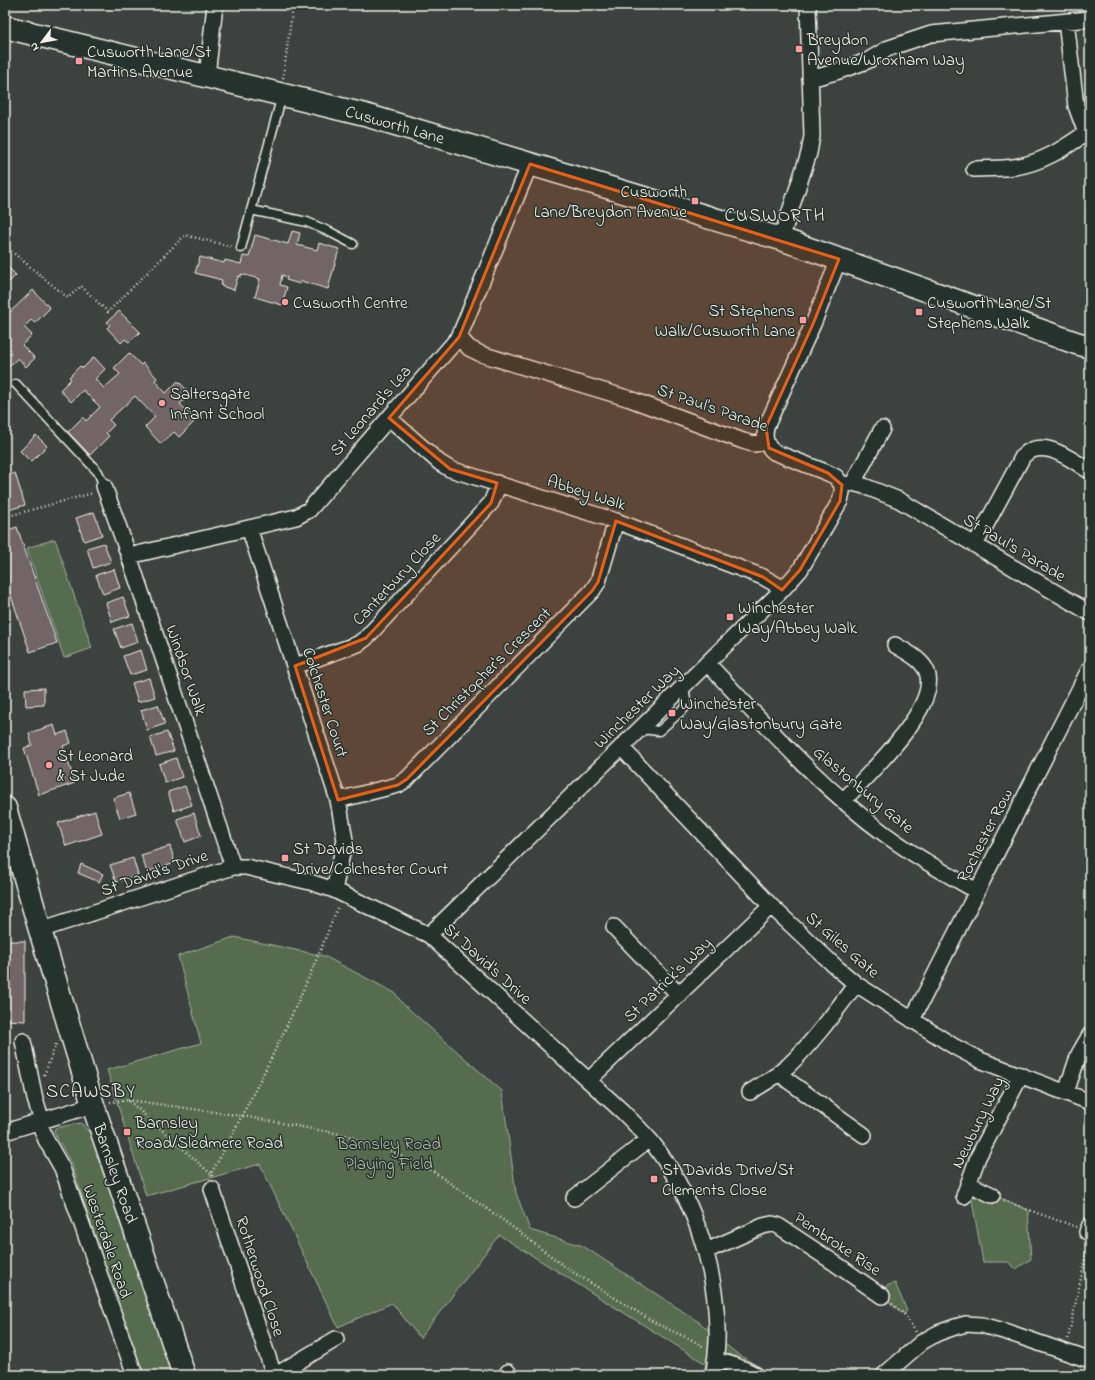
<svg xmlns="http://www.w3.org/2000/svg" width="1095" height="1380" font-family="'Indie Flower',sans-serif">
	<rect width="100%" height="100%" fill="#3c423f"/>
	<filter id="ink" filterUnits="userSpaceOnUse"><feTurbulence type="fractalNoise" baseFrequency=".025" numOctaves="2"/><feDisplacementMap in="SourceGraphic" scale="8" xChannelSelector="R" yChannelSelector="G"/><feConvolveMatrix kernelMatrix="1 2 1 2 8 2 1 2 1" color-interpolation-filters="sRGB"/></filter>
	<g filter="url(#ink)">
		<path fill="#566c50" stroke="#a5ae9c" d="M 55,539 L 92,648 L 64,658 L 27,548 Z
			M 234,937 L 324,956 L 395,993 L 402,1003 L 502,1091 L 516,1193 L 530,1230 L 583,1246 L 699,1322 L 736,1353 L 772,1375 L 702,1375 L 706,1364 L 499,1235 L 420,1338 L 392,1303 L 338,1327 L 260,1164 L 146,1196 L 107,1070 L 201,1043 L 178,956 Z
			M 81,1123 L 91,1134 L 175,1375 L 140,1375 L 72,1165 L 54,1132 L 55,1128 Z
			M 969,1184 L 1028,1210 L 1031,1259 L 1016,1269 L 1008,1262 L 983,1262 Z
			M 895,1283 L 907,1311 L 904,1314 L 882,1296 L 886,1290 L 886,1286 Z"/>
		<path fill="#716568" stroke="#f4f1e8" d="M 292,231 L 300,233 L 297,245 L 317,250 L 319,243 L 339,249 L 328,289 L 301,281 L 300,284 L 286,280 L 287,277 L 282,275 L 280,285 L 287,287 L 282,305 L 255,297 L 260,279 L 241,274 L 241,277 L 238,276 L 234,290 L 221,286 L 222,280 L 195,273 L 200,257 L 224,263 L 225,260 L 241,264 L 243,256 L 249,257 L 255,235 L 288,244 Z
			M 5,264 L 16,275 L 5,286 Z
			M 33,290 L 50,308 L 35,323 L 31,320 L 24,327 L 32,335 L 22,345 L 35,358 L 26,367 L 18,358 L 5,370 L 5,317 Z
			M 119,311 L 140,332 L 129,342 L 125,339 L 121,343 L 107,328 L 110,325 L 107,322 Z
			M 129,353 L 141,365 L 143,363 L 157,378 L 155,381 L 166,393 L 178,381 L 191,394 L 180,404 L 196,420 L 179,437 L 174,432 L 161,444 L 145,427 L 155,417 L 135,396 L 109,420 L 114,425 L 106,433 L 109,436 L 90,455 L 68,432 L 83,417 L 86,421 L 100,407 L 83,390 L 71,402 L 60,390 L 71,379 L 69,377 L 80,366 L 83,368 L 94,357 L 105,369 L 95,379 L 104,388 L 120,374 L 114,368 Z
			M 36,435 L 47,446 L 31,462 L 20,451 Z
			M 15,473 L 25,505 L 5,511 L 5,476 Z
			M 94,512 L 102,535 L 84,541 L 76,518 Z
			M 17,527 L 57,643 L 30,652 L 5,578 L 5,531 Z
			M 104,543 L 111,562 L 93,568 L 87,548 Z
			M 114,569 L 120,588 L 103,594 L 96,575 Z
			M 123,597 L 130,616 L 112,622 L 106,603 Z
			M 132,623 L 138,642 L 121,648 L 114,629 Z
			M 141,650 L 147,670 L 130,675 L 123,656 Z
			M 149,678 L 155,697 L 138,702 L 132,683 Z
			M 44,688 L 44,705 L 26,706 L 25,689 Z
			M 158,705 L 165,724 L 147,730 L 141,710 Z
			M 54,725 L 57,735 L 67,731 L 71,743 L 63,746 L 75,783 L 39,795 L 24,748 L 32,745 L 29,733 Z
			M 167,732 L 174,751 L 156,756 L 150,737 Z
			M 176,758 L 182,777 L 165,783 L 159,764 Z
			M 185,786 L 192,805 L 174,811 L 168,792 Z
			M 129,793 L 136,813 L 120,818 L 113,798 Z
			M 95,811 L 102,834 L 66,846 L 58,823 Z
			M 194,813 L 201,836 L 185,842 L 177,819 Z
			M 170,846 L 175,863 L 147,872 L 141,855 Z
			M 133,858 L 138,875 L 116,882 L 110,865 Z
			M 81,864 L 103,874 L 99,882 L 78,873 Z
			M 5,941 L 25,941 L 25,1021 L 5,1020 Z"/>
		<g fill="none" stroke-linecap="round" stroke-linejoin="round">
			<g stroke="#f4f1e8" stroke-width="11">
				<path id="lane" d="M 251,210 L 307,222 L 330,232 L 353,244
					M 241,248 L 282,95
					M 16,384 L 98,472 L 104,486
					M 640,729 L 659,731 L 687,706 L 684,686"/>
			</g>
			<g stroke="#f4f1e8" stroke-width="18">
				<path id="street" d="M 1066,21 L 1076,106 L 1086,133 L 1090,139
					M 207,76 L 215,5
					M 810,79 L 839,71 L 867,61 L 889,48 L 931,34 L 1090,19
					M 974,169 C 987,168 1001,169 1014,167 C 1042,163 1063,149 1086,133
					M 781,239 L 809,153 L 812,136 L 808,5
					M 839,259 L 813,324 L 766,427 C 764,437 765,445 774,452 L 828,473 L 836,477 L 842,485
					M 459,337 L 469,348 L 481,354 L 630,399 L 743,441 L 753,444 L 766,442
					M 389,418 L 440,463 L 450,469 L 616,521 L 763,577 L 777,585 L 782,590
					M 853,483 L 882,429
					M 842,485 L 853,483 L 864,486 L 899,500 L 1090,613
					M 104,486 L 129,556 L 233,867
					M 249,528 L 338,800 L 345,840 L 334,890
					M 975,545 L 1023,456 C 1043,436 1071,460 1090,471
					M 129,556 L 296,517 L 309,510 L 459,337 L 530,164
					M 707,663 C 764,723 819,786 886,835 C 915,856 946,874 977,891
					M 295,666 L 358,644 L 366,638 L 491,503 L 496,491 L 497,483
					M 621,747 L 771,906 L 837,968 L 856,984 L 955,1047 L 980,1060 L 1090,1102
					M 338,800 L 398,785 L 407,779 L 592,591 L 598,582 L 616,521
					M 843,801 C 866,776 940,708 927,672 C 922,659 906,652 895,645
					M 614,927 L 679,995
					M 40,930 L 233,867 L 246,867 L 310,882 L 334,890 L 429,935 L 622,1111 C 631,1120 641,1130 650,1140 C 691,1191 716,1264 717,1329 C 718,1344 715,1360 714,1375
					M 429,935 L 782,590 L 800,570 L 840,501 L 842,492 L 842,485
					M 912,1020 L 1090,668
					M 23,1041 L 35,1099 L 42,1121
					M 780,1071 L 787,1080 L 864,1135
					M 589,1080 L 771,906
					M 750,1092 C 763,1084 777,1076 788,1066 C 814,1041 835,1012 856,984
					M 1066,1092 L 1079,1054 L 1090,1035
					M 39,1122 L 46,1140 L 62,1168 L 135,1375
					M 5,1132 L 93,1105
					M 969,1184 L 992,1195
					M 212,1189 L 274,1375
					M 964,1196 L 978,1157 L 1021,1075
					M 574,1198 L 649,1139
					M 1087,1232 L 1090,1225
					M 706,1251 L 763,1226 L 772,1224 L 777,1225 L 836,1264 L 882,1296
					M 715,1360 C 730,1363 743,1368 756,1375
					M 276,1375 L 336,1339
					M 506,1375 L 508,1372
					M 884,1375 L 922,1342 L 938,1333 L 955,1327 L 966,1324 L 982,1325 L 1007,1332 L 1083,1358 L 1090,1359"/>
			</g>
			<g stroke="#f4f1e8" stroke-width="25">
				<path id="secondary" d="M 5,27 L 365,115 L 530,164 L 781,239 L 1076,343 L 1090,347"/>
			</g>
			<g stroke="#f4f1e8" stroke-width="25">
				<path id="highway" d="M 5,808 L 40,930 L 93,1105 L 184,1375"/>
			</g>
			<path stroke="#f4f1e8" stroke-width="2.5" stroke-dasharray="1 3" stroke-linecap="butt" d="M 283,78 L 293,5
				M 5,246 L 68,298 L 81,286 L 108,312 L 185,235 L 233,247
				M 5,517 L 93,493
				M 44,1075 L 56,1044
				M 128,1100 L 243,1116 L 345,1135 L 386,1149 L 431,1170 L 503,1220 L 568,1269 L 657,1324 L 692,1340 L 704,1347
				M 110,1102 L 128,1100 L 211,1174
				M 212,1176 L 211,1174 C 258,1087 303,998 338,906
				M 1004,1200 C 1027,1210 1052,1218 1076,1227
				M 892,1304 L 904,1314 L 916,1332
				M 1068,1339 L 1088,1245"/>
			<use href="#lane" stroke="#26332d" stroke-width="8"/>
			<use href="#street" stroke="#26332d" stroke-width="15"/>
			<use href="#secondary" stroke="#26332d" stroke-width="22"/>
			<use href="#highway" stroke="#26332d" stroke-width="22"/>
		</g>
	</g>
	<path fill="#e96117" fill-opacity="0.2" stroke="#e96117" stroke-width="3" stroke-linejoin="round" d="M 530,164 L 839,259 L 813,324 L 766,427 L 769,448 L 828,473 L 842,485 L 840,501 L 800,570 L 782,590 L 763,577 L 616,521 L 598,582 L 592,591 L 407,779 L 398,785 L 338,800 L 295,666 L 366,638 L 491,503 L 497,483 L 450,469 L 389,418 L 459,337 Z"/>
	<g fill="#ff9aa2" stroke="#26332d" stroke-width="1.5">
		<rect x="795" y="45" width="8" height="8" rx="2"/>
		<rect x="75" y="57" width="8" height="8" rx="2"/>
		<rect x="691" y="197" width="8" height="8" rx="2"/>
		<circle cx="285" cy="302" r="4"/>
		<rect x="915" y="308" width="8" height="8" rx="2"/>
		<rect x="799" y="316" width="8" height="8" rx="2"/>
		<circle cx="162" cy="403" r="4"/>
		<rect x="726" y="613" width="8" height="8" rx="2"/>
		<rect x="668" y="709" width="8" height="8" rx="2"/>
		<circle cx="49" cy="765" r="4"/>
		<rect x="281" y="854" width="8" height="8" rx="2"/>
		<rect x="123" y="1128" width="8" height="8" rx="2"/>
		<rect x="650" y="1175" width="8" height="8" rx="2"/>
	</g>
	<g text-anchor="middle" stroke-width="3" stroke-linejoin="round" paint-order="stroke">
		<g font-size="17" fill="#f4f1e8" stroke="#26332d" text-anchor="start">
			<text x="807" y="45">Breydon<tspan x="807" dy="20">Avenue/Wroxham Way</tspan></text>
			<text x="87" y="57">Cusworth Lane/St<tspan x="87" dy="20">Martins Avenue</tspan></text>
			<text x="687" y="197" text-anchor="end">Cusworth<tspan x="687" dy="20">Lane/Breydon Avenue</tspan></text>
			<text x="293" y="308">Cusworth Centre</text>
			<text x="927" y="308">Cusworth Lane/St<tspan x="927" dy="20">Stephens Walk</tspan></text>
			<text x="795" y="316" text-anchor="end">St Stephens<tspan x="795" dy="20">Walk/Cusworth Lane</tspan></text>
			<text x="170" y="399">Saltersgate<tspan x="170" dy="20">Infant School</tspan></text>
			<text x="738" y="613">Winchester<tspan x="738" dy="20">Way/Abbey Walk</tspan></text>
			<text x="680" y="709">Winchester<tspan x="680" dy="20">Way/Glastonbury Gate</tspan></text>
			<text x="57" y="761">St Leonard<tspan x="57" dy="20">&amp; St Jude</tspan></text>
			<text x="293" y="854">St Davids<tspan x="293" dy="20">Drive/Colchester Court</tspan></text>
			<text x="135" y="1128">Barnsley<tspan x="135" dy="20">Road/Sledmere Road</tspan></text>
			<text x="662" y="1175">St Davids Drive/St<tspan x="662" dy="20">Clements Close</tspan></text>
		</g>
		<g font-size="17" fill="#f4f1e8" stroke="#26332d">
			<text transform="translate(395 124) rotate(16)" y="6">Cusworth Lane</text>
			<text transform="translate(713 407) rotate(19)" y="6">St Paul's Parade</text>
			<text transform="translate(370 410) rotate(-49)" y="6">St Leonard's Lea</text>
			<text transform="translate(587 492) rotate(18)" y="6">Abbey Walk</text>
			<text transform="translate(1015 547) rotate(31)" y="6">St Paul's Parade</text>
			<text transform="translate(396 578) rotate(-47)" y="6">Canterbury Close</text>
			<text transform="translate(187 670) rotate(71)" y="6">Windsor Walk</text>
			<text transform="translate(486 671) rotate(-45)" y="6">St Christopher's Crescent</text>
			<text transform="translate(326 702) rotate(72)" y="6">Colchester Court</text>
			<text transform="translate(636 706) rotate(-44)" y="6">Winchester Way</text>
			<text transform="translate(864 789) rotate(40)" y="6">Glastonbury Gate</text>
			<text transform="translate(984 835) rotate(-63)" y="6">Rochester Row</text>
			<text transform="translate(154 872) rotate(-19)" y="6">St David's Drive</text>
			<text transform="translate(843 944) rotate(41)" y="6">St Giles Gate</text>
			<text transform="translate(488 963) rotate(42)" y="6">St David's Drive</text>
			<text transform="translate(667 979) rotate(-44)" y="6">St Patrick's Way</text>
			<text transform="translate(977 1122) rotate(-64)" y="6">Newbury Way</text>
			<text transform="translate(116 1173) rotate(71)" y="6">Barnsley Road</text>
			<text transform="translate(108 1241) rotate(71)" y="6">Westerdale Road</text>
			<text transform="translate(838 1243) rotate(34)" y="6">Pembroke Rise</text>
			<text transform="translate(261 1276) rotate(72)" y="6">Rotherwood Close</text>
		</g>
		<g font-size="17" fill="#b5bcab" stroke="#26332d">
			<text x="389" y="1149">Barnsley Road<tspan x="389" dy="20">Playing Field</tspan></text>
		</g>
		<g font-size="19" letter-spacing="1" fill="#f4f1e8" stroke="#26332d">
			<text x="775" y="221">CUSWORTH</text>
			<text x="91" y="1097">SCAWSBY</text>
		</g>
	</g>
	<rect width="1095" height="1380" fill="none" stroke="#26332d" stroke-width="20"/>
	<rect x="10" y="10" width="1075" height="1360" fill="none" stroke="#f4f1e8" stroke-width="1.5" filter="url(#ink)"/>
	<g transform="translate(42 42) rotate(238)" stroke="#26332d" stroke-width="3" paint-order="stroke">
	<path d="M0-3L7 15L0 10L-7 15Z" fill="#f4f1e8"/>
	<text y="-6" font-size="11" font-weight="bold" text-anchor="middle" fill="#f4f1e8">N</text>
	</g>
</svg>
